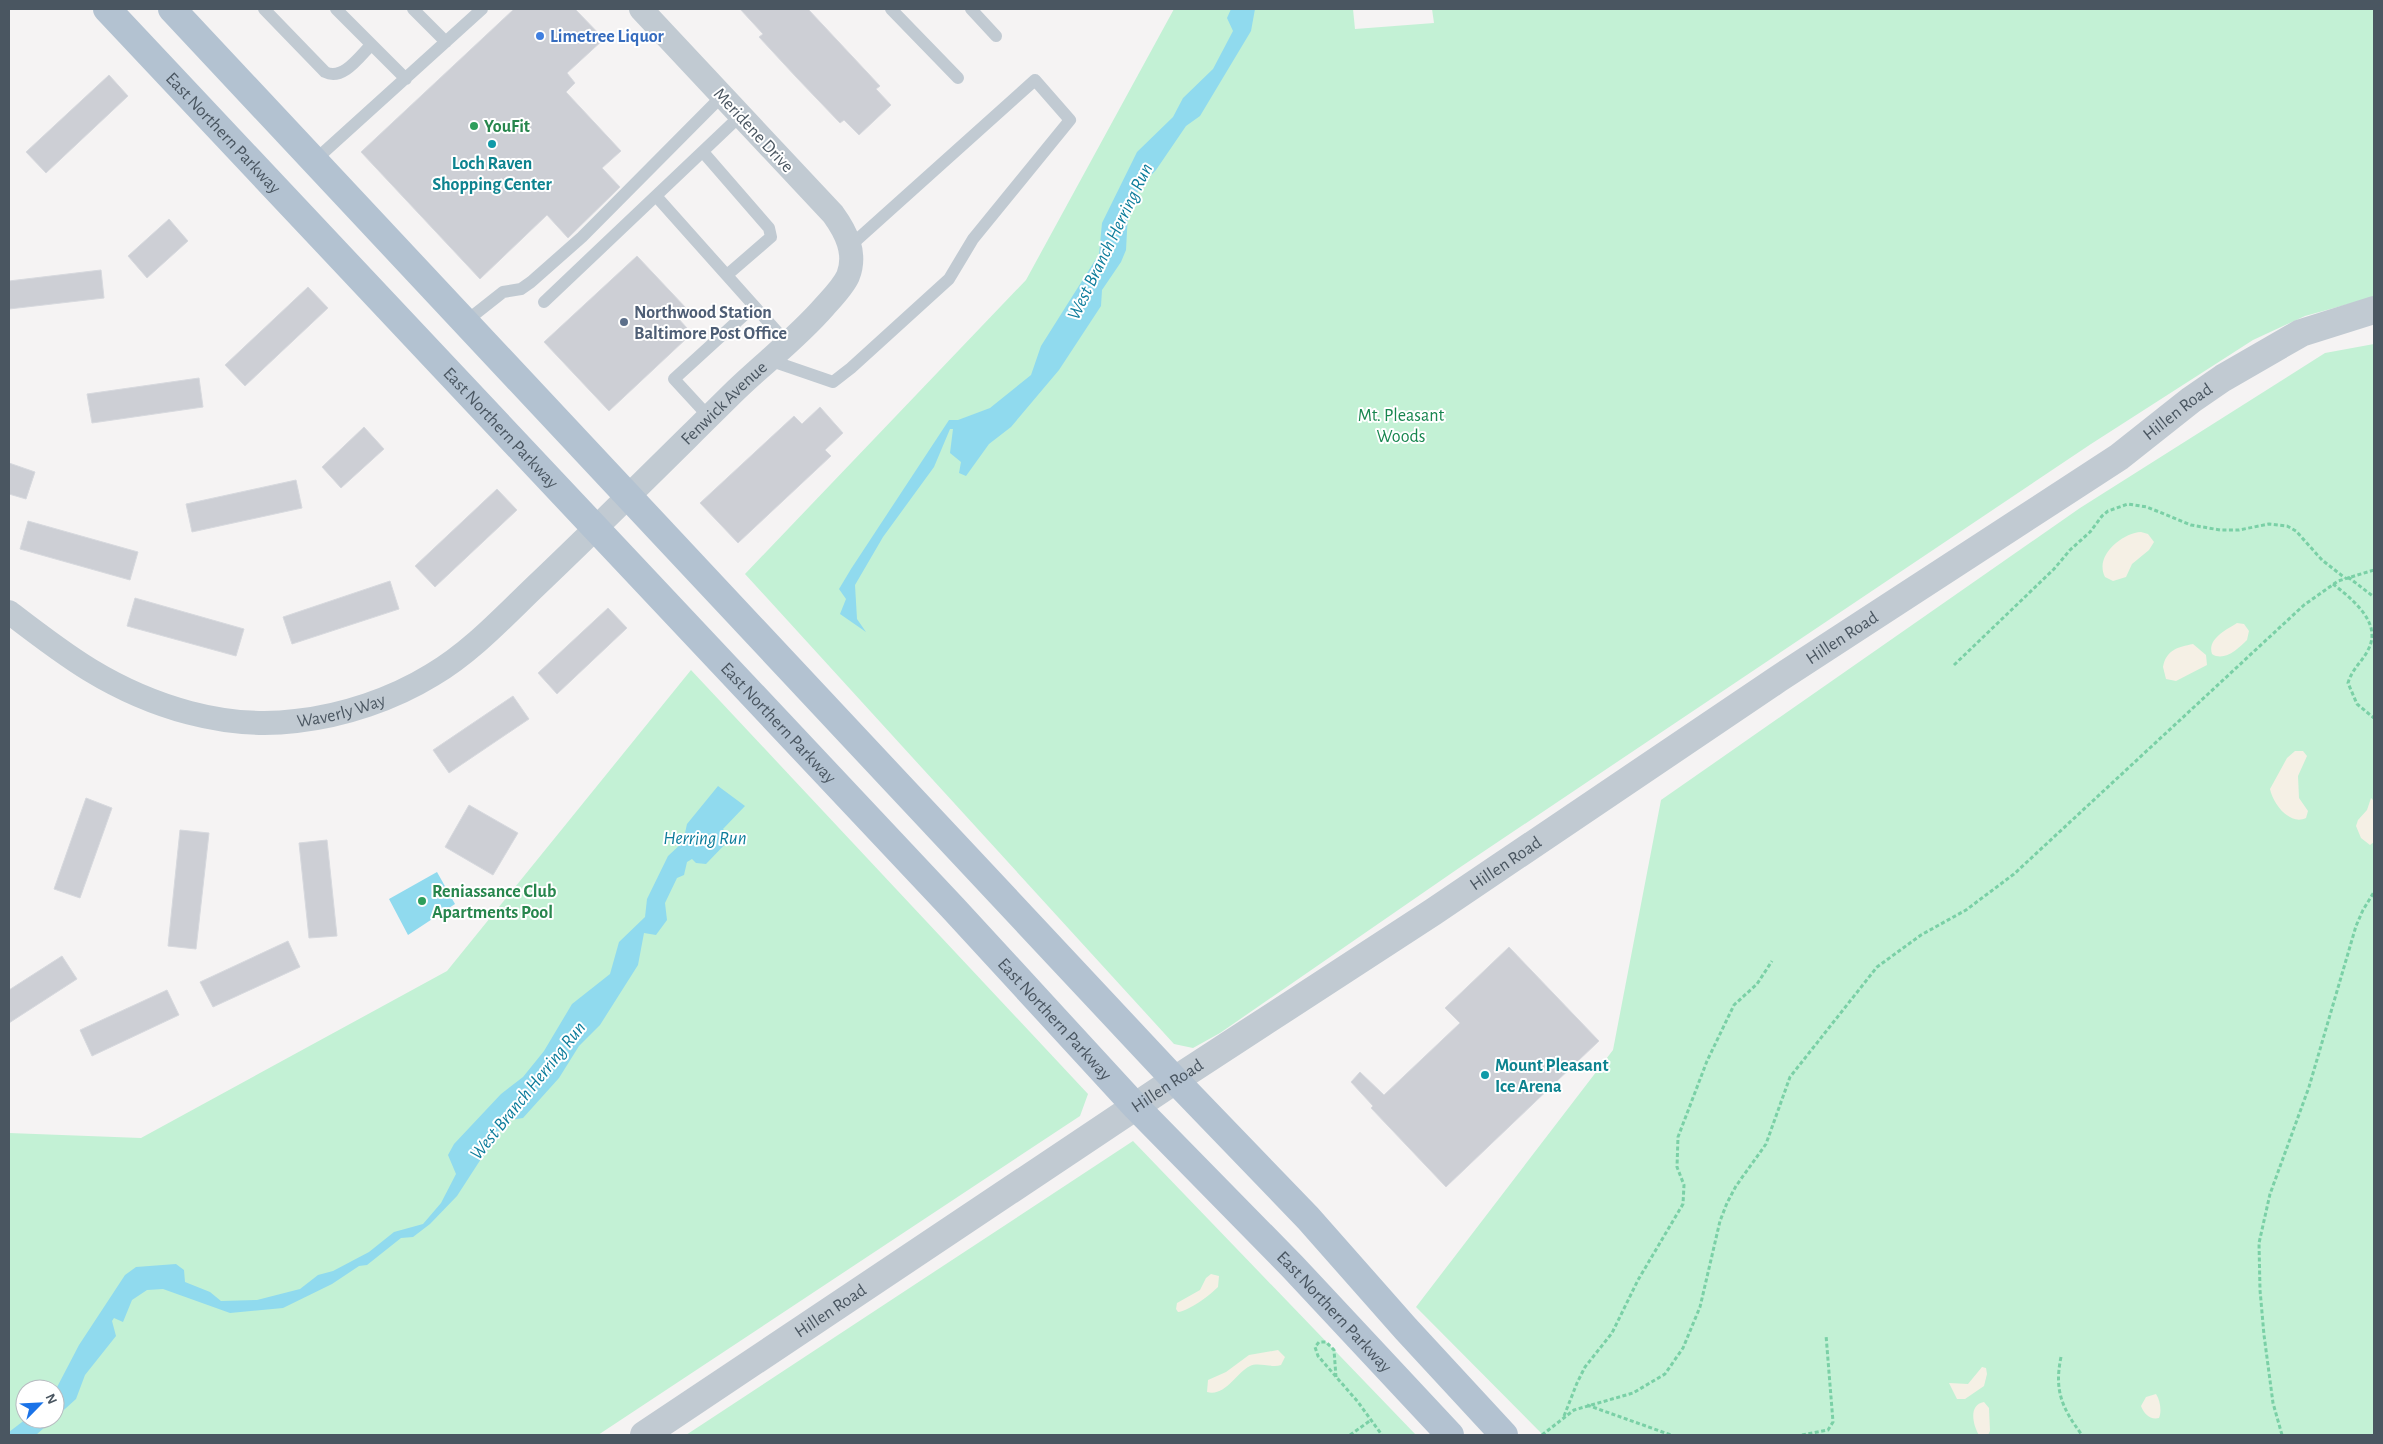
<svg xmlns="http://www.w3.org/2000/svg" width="2383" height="1444" font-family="'Alegreya Sans',sans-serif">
	<rect width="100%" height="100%" fill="#f5f3f3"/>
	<path fill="#c3f1d5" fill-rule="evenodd" d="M 1174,9 L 1353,9 L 1355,29 L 1434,23 L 1432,9 L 2374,9 L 2374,297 L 2305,316 L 2253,340 L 2091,444 L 1459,868 L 1220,1033 L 1193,1048 L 1174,1044 L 745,574 L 1026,280 Z
		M 2374,344 L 2374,1435 L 1543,1435 L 1416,1307 L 1613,1050 L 1661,800 L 2080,508 L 2325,353 Z
		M 691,670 L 1088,1094 L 1080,1116 L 598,1435 L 9,1435 L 9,1133 L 141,1138 L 447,971 ZM 25,1389 L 55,1389 L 55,1419 L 25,1419 Z
		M 1133,1141 L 1416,1435 L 686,1435 Z"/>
	<path fill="#f5f0e5" d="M 2141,532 L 2148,534 L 2154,542 L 2149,550 L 2132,564 L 2126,577 L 2113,581 L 2105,577 C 2094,556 2122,533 2141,532 Z
		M 2237,623 L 2244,624 L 2249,631 L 2247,640 C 2238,649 2224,662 2212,654 C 2207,639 2226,630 2237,623 Z
		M 2193,644 L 2206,655 L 2207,665 L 2176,681 L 2166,679 L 2163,667 C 2166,650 2178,647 2193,644 Z
		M 2295,751 L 2303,751 L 2307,756 L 2298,776 L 2299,798 L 2308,811 L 2306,818 C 2290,826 2273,804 2270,789 L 2287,758 Z
		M 2371,798 L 2374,801 L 2374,842 L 2370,845 L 2361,838 L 2356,826 L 2358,820 L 2367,810 Z
		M 1211,1274 L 1219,1276 L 1218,1287 C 1210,1295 1189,1311 1178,1312 L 1176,1309 L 1177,1303 L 1200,1290 L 1206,1278 Z
		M 1278,1350 L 1285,1357 L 1281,1365 C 1272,1368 1258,1362 1250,1366 C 1236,1373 1225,1397 1207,1392 L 1208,1380 L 1226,1372 L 1249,1355 Z
		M 1982,1367 L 1986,1368 L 1987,1374 L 1984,1386 L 1965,1399 L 1957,1399 L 1949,1383 L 1968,1384 Z
		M 2156,1394 C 2160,1400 2162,1411 2159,1418 C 2150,1420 2144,1414 2141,1406 L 2146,1397 Z
		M 1984,1402 L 1989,1408 L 1990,1431 L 1988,1435 L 1979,1435 C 1973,1425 1968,1405 1984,1402 Z"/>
	<path fill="#90daee" d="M 1231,9 L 1255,9 L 1251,31 L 1200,116 L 1186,126 L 1156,170 L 1140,187 L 1128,213 L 1126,250 L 1121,262 L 1102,290 L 1101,306 L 1059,370 L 1011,427 L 989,444 L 966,476 L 959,473 L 961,462 L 950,453 L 953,429 L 950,429 L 934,467 L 883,537 L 855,585 L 857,619 L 866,632 L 840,614 L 846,599 L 839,589 L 851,569 L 949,420 L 958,420 L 990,408 L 1031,375 L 1041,346 L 1099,254 L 1102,223 L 1137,152 L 1173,117 L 1183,98 L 1213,69 L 1233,31 L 1227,18 Z
		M 718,786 L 745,806 L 723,829 L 731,838 L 706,864 L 696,863 L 692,859 L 687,862 L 684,875 L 677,878 L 665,903 L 667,920 L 656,935 L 644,933 L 638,965 L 600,1025 L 579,1046 L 559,1078 L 523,1118 L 510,1120 L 501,1128 L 457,1196 L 430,1224 L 413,1237 L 401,1238 L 367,1265 L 359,1266 L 332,1284 L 283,1308 L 230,1313 L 163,1289 L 147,1290 L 132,1300 L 123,1322 L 114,1318 L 112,1321 L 116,1336 L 85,1375 L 76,1399 L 55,1418 L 55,1391 L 79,1345 L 125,1275 L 136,1267 L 176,1264 L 184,1270 L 185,1282 L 210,1292 L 221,1301 L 257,1300 L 300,1289 L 318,1275 L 333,1271 L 369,1252 L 394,1232 L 423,1224 L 441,1203 L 456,1174 L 448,1155 L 454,1144 L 501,1094 L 523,1077 L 544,1051 L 572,1004 L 610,974 L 619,942 L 645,917 L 647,899 L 668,856 L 683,842 L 687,824 Z
		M 437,872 L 455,904 L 408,935 L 389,899 Z
		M 26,1419 L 54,1419 L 36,1435 L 9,1435 L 9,1432 Z"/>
	<path fill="#cdcfd5" stroke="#d7d9de" d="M 514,9 L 575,9 L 604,39 L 567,73 L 575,83 L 566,92 L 621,151 L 602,168 L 620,187 L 568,238 L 547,215 L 480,279 L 361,152 Z
		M 740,9 L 808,9 L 880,86 L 876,89 L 891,105 L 859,135 L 844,120 L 840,123 L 796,77 L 759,37 L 763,34 Z
		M 109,75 L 128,96 L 46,173 L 26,152 Z
		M 169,219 L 188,241 L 147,278 L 128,256 Z
		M 637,256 L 686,308 L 677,317 L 687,328 L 681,333 L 687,338 L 609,411 L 544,342 Z
		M 101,270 L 104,298 L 9,309 L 9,281 Z
		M 308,287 L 328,308 L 245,386 L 225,365 Z
		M 199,378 L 203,407 L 92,423 L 87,394 Z
		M 820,407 L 843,433 L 825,450 L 831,456 L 738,543 L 700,503 L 794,416 L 802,424 Z
		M 364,427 L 384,449 L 341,488 L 322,467 Z
		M 9,463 L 35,472 L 26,499 L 9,494 Z
		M 296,480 L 302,508 L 192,532 L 186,504 Z
		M 497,489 L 517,510 L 435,587 L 415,566 Z
		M 28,521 L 138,552 L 130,580 L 20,549 Z
		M 390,581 L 399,609 L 292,644 L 283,617 Z
		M 135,598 L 244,629 L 236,656 L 127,626 Z
		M 608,608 L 627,628 L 557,694 L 538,673 Z
		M 513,696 L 529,719 L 449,773 L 433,750 Z
		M 86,798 L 112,808 L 80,898 L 54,889 Z
		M 469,805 L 518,833 L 493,875 L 445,847 Z
		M 180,830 L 209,833 L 196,949 L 168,946 Z
		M 327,840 L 337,936 L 309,938 L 299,843 Z
		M 288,941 L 300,967 L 213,1007 L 200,982 Z
		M 1509,947 L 1599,1041 L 1446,1187 L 1371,1108 L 1373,1106 L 1351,1082 L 1360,1072 L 1384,1095 L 1460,1023 L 1445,1008 Z
		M 62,956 L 77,979 L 9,1023 L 9,990 Z
		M 167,990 L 179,1015 L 92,1056 L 80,1030 Z"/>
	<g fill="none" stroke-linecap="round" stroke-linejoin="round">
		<path stroke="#7ad0a6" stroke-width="3" stroke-dasharray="4 2.5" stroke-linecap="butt" d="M 2348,577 L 2374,597
			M 2333,584 C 2352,599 2383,623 2368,650 C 2362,662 2352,669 2348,683 L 2357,704 L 2374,718
			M 1954,665 L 2054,569 L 2070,550 L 2090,532 L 2102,516 L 2108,511 L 2128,504 L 2147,507 L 2191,525 L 2220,530 L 2239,530 L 2269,524 L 2287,526 L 2296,531 L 2322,560 L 2345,578
			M 2061,1357 C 2054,1391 2062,1408 2082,1435
			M 1336,1377 L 1334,1350 L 1326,1342 L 1319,1342 L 1315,1347 L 1318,1356 L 1358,1402 L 1382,1435
			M 1587,1405 L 1671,1435
			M 1564,1416 L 1577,1383 L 1585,1367 L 1612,1333 L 1638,1280 L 1683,1204 L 1684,1185 L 1677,1167 L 1678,1137 L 1707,1061 L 1734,1005 L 1757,984 L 1772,961
			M 1350,1435 L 1371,1420
			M 1542,1435 L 1574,1410 L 1633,1393 L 1665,1374 L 1683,1348 L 1700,1307 L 1720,1221 L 1727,1203 L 1736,1186 L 1766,1144 L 1790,1077 L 1877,967 L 1921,935 L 1966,910 L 2014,874 L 2304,605 L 2338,581 L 2374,570
			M 1802,1435 L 1828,1430 L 1833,1422 L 1826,1335
			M 2282,1435 L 2273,1403 L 2264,1335 L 2260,1290 L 2259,1243 L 2270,1194 L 2309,1087 L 2356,926 L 2363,910 L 2374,892"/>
		<path stroke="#c1cad2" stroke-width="12" d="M 264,9 L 325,72 C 343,81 359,57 371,45
			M 336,9 L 406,79
			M 413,9 L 446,42
			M 891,9 L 958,78
			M 971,9 L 996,36
			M 703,152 L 769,228 L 771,237 L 727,275
			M 314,161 L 482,9
			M 656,196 L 788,344
			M 544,302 L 740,116
			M 465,322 L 503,292 L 521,289 L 531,282 L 582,237 L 722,96
			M 769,360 L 833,382 L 851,368 L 949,279 L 973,239 L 1070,120 L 1035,80 L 850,246
			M 709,417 L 674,379 L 754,306"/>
		<path stroke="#c1cad2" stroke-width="24" id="s1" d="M 9,612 C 35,632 62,653 90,670 C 151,707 225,730 296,721 C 343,716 393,699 432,675 C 473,651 507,613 541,581 C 607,518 671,454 736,390 C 765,362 797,338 824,307 C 832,298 843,287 848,276 C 857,253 846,232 833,214 L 641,9"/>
		<path stroke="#c1cad2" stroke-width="28" id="s2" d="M 644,1435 L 1175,1080 L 1433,912 L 1778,679 L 2119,457 L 2191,400 L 2223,378 L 2301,333 L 2374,310"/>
		<g stroke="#b3c2d1" stroke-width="28">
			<path id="s3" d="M 107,9 L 953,908 L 1136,1107 L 1292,1266 L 1450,1435"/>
			<path d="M 172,9 L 1175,1080 L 1308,1218 L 1406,1329 L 1504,1435"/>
		</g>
	</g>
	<circle fill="#3f7fe0" stroke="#fff" stroke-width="2" cx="540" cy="36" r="5"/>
	<g fill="#2e9e5b" stroke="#fff" stroke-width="2">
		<circle cx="474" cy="126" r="5"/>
		<circle cx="422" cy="901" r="5"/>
	</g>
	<g fill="#0f9aa8" stroke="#fff" stroke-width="2">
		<circle cx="492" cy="144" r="5"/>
		<circle cx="1485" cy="1075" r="5"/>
	</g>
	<circle fill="#5c6f8a" stroke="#fff" stroke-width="2" cx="624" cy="322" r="5"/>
	<g text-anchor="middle" stroke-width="4" stroke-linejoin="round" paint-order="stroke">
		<g font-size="18" font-weight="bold" fill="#366cbe" stroke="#fff" text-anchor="start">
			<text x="550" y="42">Limetree Liquor</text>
		</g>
		<g font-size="18" font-weight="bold" fill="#27864d" stroke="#fff" text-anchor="start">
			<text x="484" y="132">YouFit</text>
			<text x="432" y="897">Reniassance Club<tspan x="432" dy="21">Apartments Pool</tspan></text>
		</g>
		<g font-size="18" fill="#4a5661" stroke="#fff">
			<text transform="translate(754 130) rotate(47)" y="6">Meridene Drive</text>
			<text dy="6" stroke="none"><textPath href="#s3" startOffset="170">East Northern Parkway</textPath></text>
			<text dy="6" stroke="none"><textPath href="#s1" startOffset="860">Fenwick Avenue</textPath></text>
			<text dy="6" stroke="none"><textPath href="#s2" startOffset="1844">Hillen Road</textPath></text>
			<text dy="6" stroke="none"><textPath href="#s3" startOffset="575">East Northern Parkway</textPath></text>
			<text dy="6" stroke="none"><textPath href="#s2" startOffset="1439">Hillen Road</textPath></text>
			<text dy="6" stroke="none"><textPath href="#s1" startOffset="362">Waverly Way</textPath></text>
			<text dy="6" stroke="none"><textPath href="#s3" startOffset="980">East Northern Parkway</textPath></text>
			<text dy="6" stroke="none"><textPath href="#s2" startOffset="1034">Hillen Road</textPath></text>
			<text dy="6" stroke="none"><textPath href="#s3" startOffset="1385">East Northern Parkway</textPath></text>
			<text dy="6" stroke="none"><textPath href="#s2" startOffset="629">Hillen Road</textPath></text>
			<text dy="6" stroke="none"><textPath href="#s2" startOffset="224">Hillen Road</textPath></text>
			<text dy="6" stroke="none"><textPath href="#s3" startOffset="1790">East Northern Parkway</textPath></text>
		</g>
		<g font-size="18" font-weight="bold" fill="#0d838f" stroke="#fff">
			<text x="492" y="169">Loch Raven<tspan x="492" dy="21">Shopping Center</tspan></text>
			<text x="1495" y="1071" text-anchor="start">Mount Pleasant<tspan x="1495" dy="21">Ice Arena</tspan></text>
		</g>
		<g font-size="18" font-weight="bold" fill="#4e5e75" stroke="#fff" text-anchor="start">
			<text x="634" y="318">Northwood Station<tspan x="634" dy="21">Baltimore Post Office</tspan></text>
		</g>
		<g font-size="18" fill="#17864f" stroke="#fff">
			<text x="1401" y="421">Mt. Pleasant<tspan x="1401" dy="21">Woods</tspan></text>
		</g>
		<g font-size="19" font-style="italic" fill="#0c7c9b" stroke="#fff">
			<text transform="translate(1109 241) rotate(-64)" y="7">West Branch Herring Run</text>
			<text x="705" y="844">Herring Run</text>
			<text transform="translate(527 1090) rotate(-51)" y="7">West Branch Herring Run</text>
		</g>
	</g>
	<rect width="2383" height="1444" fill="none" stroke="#4a5661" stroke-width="20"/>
	<g transform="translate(40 1404) rotate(66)"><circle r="24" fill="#ffffff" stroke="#b7bbc0"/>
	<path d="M0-4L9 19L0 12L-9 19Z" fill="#1a73e8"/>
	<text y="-8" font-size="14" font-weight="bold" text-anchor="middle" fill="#4a5661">N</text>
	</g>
</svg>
